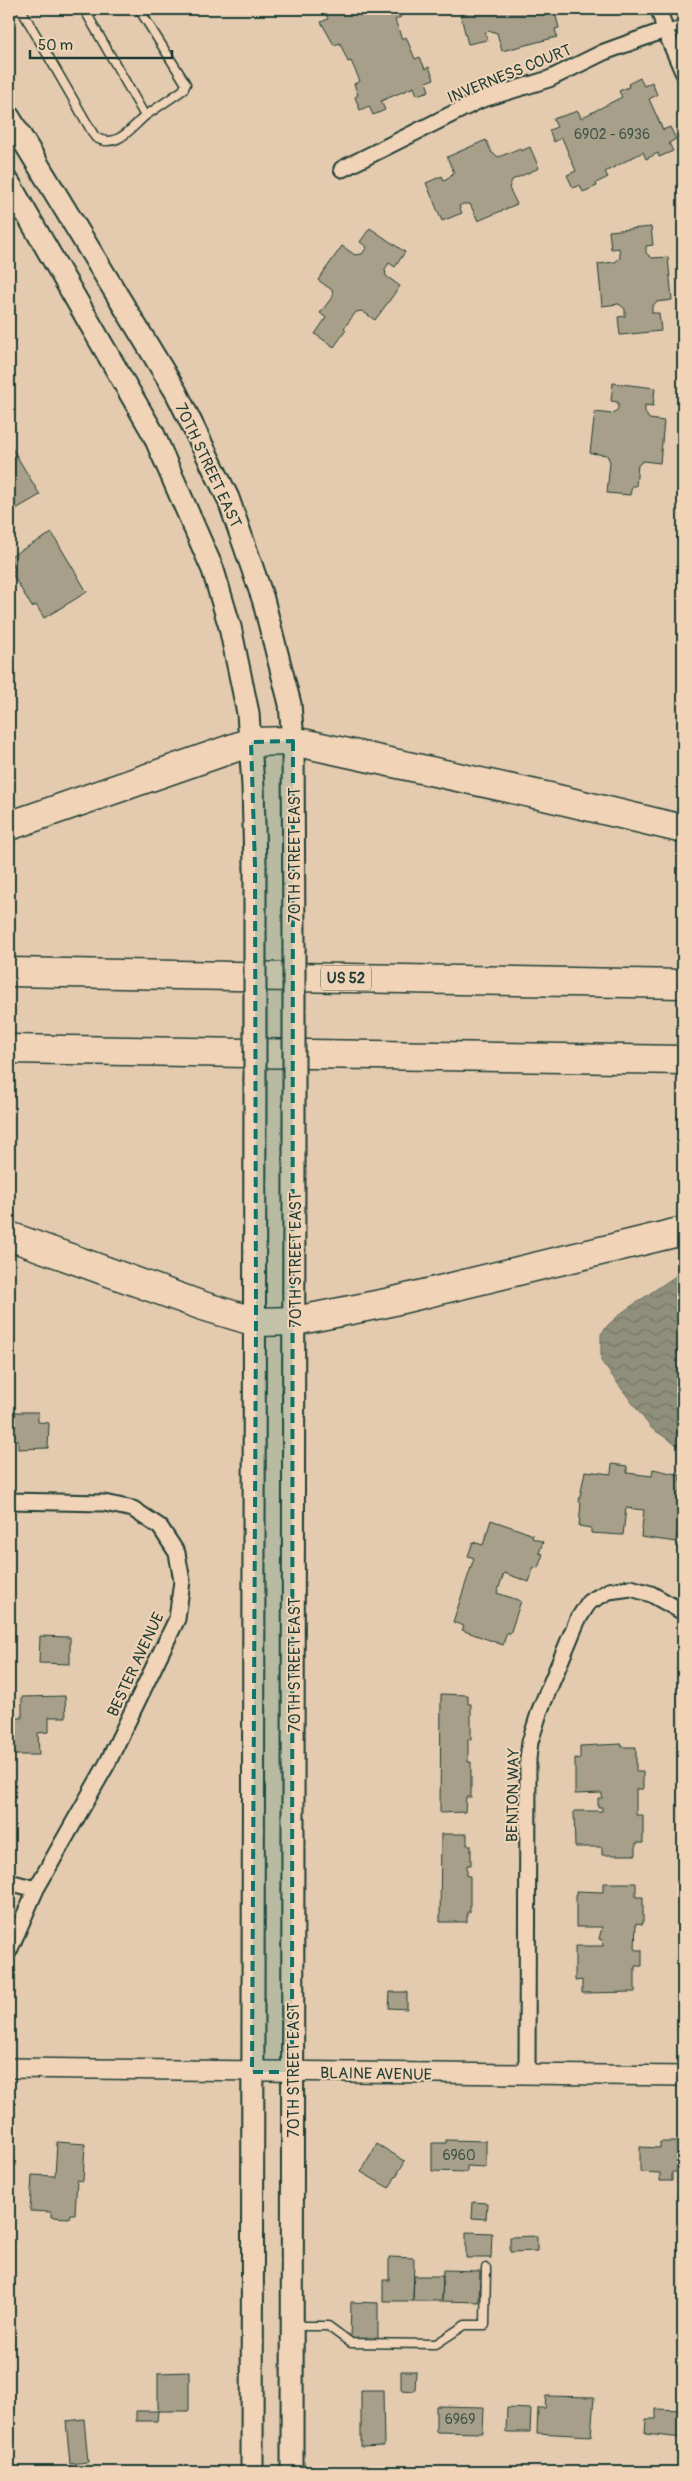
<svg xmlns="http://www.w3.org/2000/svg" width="692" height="2481" font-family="Pangolin,sans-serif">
	<defs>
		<pattern id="water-waves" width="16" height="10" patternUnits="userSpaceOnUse" patternTransform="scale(1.25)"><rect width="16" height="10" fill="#908f7b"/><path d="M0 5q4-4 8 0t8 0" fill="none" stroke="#757666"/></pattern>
	</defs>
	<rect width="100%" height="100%" fill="#e4cbaf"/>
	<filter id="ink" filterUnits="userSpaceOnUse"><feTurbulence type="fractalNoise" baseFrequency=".02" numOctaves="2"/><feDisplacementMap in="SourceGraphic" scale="10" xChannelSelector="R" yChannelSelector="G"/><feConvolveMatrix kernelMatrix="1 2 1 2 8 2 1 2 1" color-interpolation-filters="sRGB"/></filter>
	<g filter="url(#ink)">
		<path fill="url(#water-waves)" stroke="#636e5f" d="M 683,1271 L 683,1449 L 651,1428 L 601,1361 L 601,1334 L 608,1325 L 624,1311 Z"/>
		<path fill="#a79f89" stroke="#1f3d34" d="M 334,9 L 339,9 L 341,13 L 351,9 L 397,9 L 401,17 L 395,20 L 402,39 L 406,37 L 415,59 L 420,57 L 425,69 L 429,67 L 434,79 L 426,82 L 429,91 L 417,95 L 414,87 L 381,101 L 385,110 L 373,115 L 369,106 L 360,110 L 355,97 L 358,95 L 354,84 L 360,81 L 351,61 L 348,62 L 340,43 L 334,45 L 321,22 L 328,19 L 325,12 Z
			M 459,9 L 568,9 L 568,12 L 556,16 L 559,28 L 555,29 L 557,37 L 502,51 L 497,33 L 491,31 L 485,32 L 487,40 L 468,44 Z
			M 640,78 L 644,86 L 652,82 L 657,95 L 649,99 L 663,130 L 670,127 L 676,139 L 669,143 L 673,151 L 659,157 L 658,153 L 646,159 L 643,152 L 605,172 L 608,177 L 596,183 L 597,186 L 583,192 L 580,185 L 573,188 L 567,175 L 576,171 L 562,138 L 554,142 L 549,130 L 557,127 L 553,119 L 578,111 L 581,118 L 622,97 L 619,91 L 629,87 L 628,84 Z
			M 486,140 L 492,153 L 499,157 L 520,148 L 521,151 L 530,147 L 539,168 L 512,180 L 509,188 L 517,204 L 478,221 L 470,204 L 463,204 L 459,206 L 462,213 L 442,221 L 426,183 L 442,176 L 444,181 L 449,178 L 454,173 L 447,157 Z
			M 651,227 L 653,245 L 646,246 L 646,253 L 652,258 L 668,257 L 672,300 L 656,302 L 652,307 L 652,313 L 659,313 L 661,331 L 620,335 L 618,317 L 625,316 L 625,309 L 619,304 L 602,306 L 598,264 L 615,262 L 620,258 L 619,248 L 611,249 L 609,231 Z
			M 370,228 L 405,252 L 395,267 L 389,263 L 385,269 L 386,276 L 400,286 L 375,320 L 362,311 L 356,312 L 344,328 L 346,330 L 334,347 L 315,334 L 326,318 L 320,313 L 333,296 L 332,290 L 318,280 L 342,246 L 355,255 L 362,254 L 367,247 L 360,242 Z
			M 613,383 L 655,388 L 653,406 L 645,405 L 645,412 L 649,419 L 664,421 L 660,463 L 643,461 L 638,465 L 636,486 L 632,486 L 630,495 L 607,493 L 610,462 L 607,455 L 590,453 L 595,412 L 612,414 L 618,409 L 618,402 L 611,401 Z
			M 9,443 L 40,495 L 9,513 Z
			M 52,533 L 87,592 L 44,618 L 36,605 L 32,607 L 11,572 L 15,570 L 9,557 Z
			M 9,1412 L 38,1412 L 38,1422 L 49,1423 L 48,1448 L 18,1449 L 18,1440 L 9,1440 Z
			M 612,1464 L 627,1466 L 627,1473 L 652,1476 L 653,1469 L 680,1475 L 680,1481 L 683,1481 L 683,1516 L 679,1516 L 676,1542 L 641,1537 L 644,1510 L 626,1508 L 623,1535 L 591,1533 L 591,1528 L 579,1526 L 581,1502 L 579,1502 L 585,1471 L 611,1474 Z
			M 491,1520 L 520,1530 L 533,1535 L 532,1538 L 543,1542 L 539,1553 L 543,1554 L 538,1568 L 534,1567 L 529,1582 L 504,1573 L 497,1593 L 521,1601 L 510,1634 L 507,1632 L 503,1645 L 462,1630 L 464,1626 L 453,1622 L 474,1558 L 468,1556 L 473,1542 L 483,1545 Z
			M 40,1636 L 70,1637 L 70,1664 L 39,1663 Z
			M 441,1694 L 468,1695 L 468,1704 L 471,1704 L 471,1739 L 468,1739 L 468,1762 L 471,1762 L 471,1797 L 466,1797 L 465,1812 L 440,1813 Z
			M 65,1696 L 66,1717 L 49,1717 L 49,1732 L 38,1733 L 39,1755 L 9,1755 L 9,1718 L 22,1718 L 22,1697 Z
			M 622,1744 L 622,1747 L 636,1747 L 636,1772 L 643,1772 L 643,1789 L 636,1789 L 636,1815 L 643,1815 L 643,1843 L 636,1843 L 636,1855 L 602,1855 L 602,1847 L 575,1847 L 574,1811 L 602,1811 L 602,1807 L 598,1807 L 598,1798 L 602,1798 L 602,1793 L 575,1794 L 575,1758 L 580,1759 L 580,1746 Z
			M 441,1834 L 467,1834 L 467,1845 L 471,1845 L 471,1865 L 467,1865 L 467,1876 L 470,1876 L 470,1912 L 467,1912 L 467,1922 L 440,1922 Z
			M 603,1883 L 636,1883 L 636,1897 L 643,1897 L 643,1924 L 636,1923 L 635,1950 L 642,1950 L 642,1966 L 635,1966 L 635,1992 L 582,1993 L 582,1980 L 575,1981 L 575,1946 L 603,1946 L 602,1940 L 599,1939 L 602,1927 L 576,1927 L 576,1891 L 603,1892 Z
			M 390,1992 L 407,1992 L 407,2009 L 389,2008 Z
			M 446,2140 L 486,2141 L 486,2167 L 467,2166 L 467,2172 L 432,2171 L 432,2143 L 446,2143 Z
			M 57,2142 L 85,2144 L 83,2181 L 77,2180 L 75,2214 L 70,2214 L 69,2218 L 51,2217 L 51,2212 L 30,2211 L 32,2175 L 55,2176 Z
			M 660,2142 L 683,2142 L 683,2172 L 672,2172 L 672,2181 L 660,2181 L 660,2173 L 640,2172 L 640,2147 L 660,2148 Z
			M 377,2144 L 405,2161 L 389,2188 L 361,2172 Z
			M 473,2202 L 487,2203 L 486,2219 L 472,2218 Z
			M 466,2232 L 492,2233 L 491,2258 L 466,2258 Z
			M 537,2236 L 537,2251 L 510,2252 L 510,2237 Z
			M 389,2257 L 414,2258 L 413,2301 L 383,2301 L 383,2280 L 389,2280 Z
			M 443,2270 L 480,2271 L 479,2302 L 442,2301 Z
			M 414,2276 L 443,2276 L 442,2301 L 413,2301 Z
			M 351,2302 L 378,2303 L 378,2341 L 350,2340 Z
			M 401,2371 L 416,2371 L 415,2391 L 401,2390 Z
			M 189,2372 L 189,2411 L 158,2411 L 158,2373 Z
			M 361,2390 L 383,2390 L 384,2446 L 361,2447 Z
			M 546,2396 L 594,2397 L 591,2436 L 537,2433 L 538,2408 L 545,2408 Z
			M 436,2406 L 484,2407 L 483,2433 L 436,2432 Z
			M 507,2408 L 531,2409 L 530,2432 L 506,2432 Z
			M 656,2409 L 683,2410 L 683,2438 L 645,2434 L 646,2419 L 656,2419 Z
			M 136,2411 L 158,2411 L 157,2421 L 136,2421 Z
			M 84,2419 L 88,2462 L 70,2464 L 66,2421 Z"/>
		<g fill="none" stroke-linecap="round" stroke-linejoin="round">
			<g stroke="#1f3d34" stroke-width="11">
				<path id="service" d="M 21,9 L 95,137 C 116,150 130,129 145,116 L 84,9
					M 139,9 L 186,84 L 183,90 L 145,116
					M 665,30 L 683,25
					M 294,2326 L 328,2326 L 351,2343 L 436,2344 L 465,2325 L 485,2325 L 486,2268"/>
			</g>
			<g stroke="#1f3d34" stroke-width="19">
				<path id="minor" d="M 659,9 L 665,30 L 683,72
					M 342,169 L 480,100 L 549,79 L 604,52 L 665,30
					M 9,215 L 23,207
					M 9,1501 L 104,1503 L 133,1509 L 160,1527 L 177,1553 L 182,1581 L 177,1619 L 107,1764 L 36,1889 L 9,1951
					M 9,1882 L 36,1889
					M 527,2074 L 528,1759 L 530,1742 L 540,1710 L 577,1621 L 589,1602 L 609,1591 L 631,1588 L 651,1594 L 683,1612"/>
			</g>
			<g stroke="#1f3d34" stroke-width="22">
				<path id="tertiary" d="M 9,2068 L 683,2076"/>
			</g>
			<g stroke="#1f3d34" stroke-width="25">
				<path id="secondary" d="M 9,117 L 176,392 L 228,498 L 263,599 L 290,704 L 293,741 L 294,949
					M 9,183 L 153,433 L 213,570 L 230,627 L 248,713 L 253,786 L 255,866
					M 252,2472 L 255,1081
					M 292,2472 L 294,1158"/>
			</g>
			<g stroke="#1f3d34" stroke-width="31">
				<path id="motorway" d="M 9,826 L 251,742 L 293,741 L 549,797 L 683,829
					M 9,972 L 683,984
					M 9,1049 L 683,1060
					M 9,1236 L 203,1306 L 256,1322 L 295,1321 L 386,1303 L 683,1231"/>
			</g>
			<use href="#service" stroke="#f1d4b7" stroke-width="8"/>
			<use href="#minor" stroke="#f1d4b7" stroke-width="15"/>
			<use href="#tertiary" stroke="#f1d4b7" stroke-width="19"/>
			<use href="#secondary" stroke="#f1d4b7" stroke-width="21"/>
			<use href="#motorway" stroke="#f1d4b7" stroke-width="28"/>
			<g stroke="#1f3d34" stroke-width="25" stroke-linecap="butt">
				<path id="secondary-bridge" d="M 255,866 L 255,1081
					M 294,1158 L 294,949"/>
			</g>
			<use href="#secondary-bridge" stroke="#f1d4b7" stroke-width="21"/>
		</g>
	</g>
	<path fill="#0f766e" fill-opacity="0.2" stroke="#0f766e" stroke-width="4" stroke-dasharray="10 6" stroke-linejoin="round" d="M 293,741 L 292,2072 L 252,2072 L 256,1322 L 255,866 L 251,742 Z"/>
	<g text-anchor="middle" stroke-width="4" stroke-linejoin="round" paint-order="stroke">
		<g font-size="14" fill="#415649">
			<text x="612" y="139">6902 - 6936</text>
			<text x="459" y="2160">6960</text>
			<text x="460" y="2424">6969</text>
		</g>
		<rect fill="#f1d4b7" stroke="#5e6a5b" stroke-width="1" x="321" y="965.5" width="50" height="25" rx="4"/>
		<g font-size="15" font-weight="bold" fill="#1f3d34">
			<text x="346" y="983">US 52</text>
		</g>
		<g font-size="16" fill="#1f3d34" stroke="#f1d4b7">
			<text transform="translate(509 73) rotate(-22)" y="6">INVERNESS COURT</text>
			<text transform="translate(209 465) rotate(65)" y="6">70TH STREET EAST</text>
			<text transform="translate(294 855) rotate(-90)" y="6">70TH STREET EAST</text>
			<text transform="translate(295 1260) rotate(-90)" y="6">70TH STREET EAST</text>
			<text transform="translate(135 1664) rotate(-65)" y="6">BESTER AVENUE</text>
			<text transform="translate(294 1665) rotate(-90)" y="6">70TH STREET EAST</text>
			<text transform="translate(512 1795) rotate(-89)" y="6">BENTON WAY</text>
			<text transform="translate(293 2070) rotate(-90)" y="6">70TH STREET EAST</text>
			<text transform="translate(376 2073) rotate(1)" y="6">BLAINE AVENUE</text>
		</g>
	</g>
	<rect width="692" height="2481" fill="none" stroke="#f1d4b7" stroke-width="30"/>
	<rect x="15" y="15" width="662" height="2451" fill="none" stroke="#1f3d34" stroke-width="2" filter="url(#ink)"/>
	<path d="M30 50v8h142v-8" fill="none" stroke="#1f3d34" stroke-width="2.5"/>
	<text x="38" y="50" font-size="15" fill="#1f3d34" stroke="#f1d4b7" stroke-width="4" paint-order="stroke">50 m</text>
</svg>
